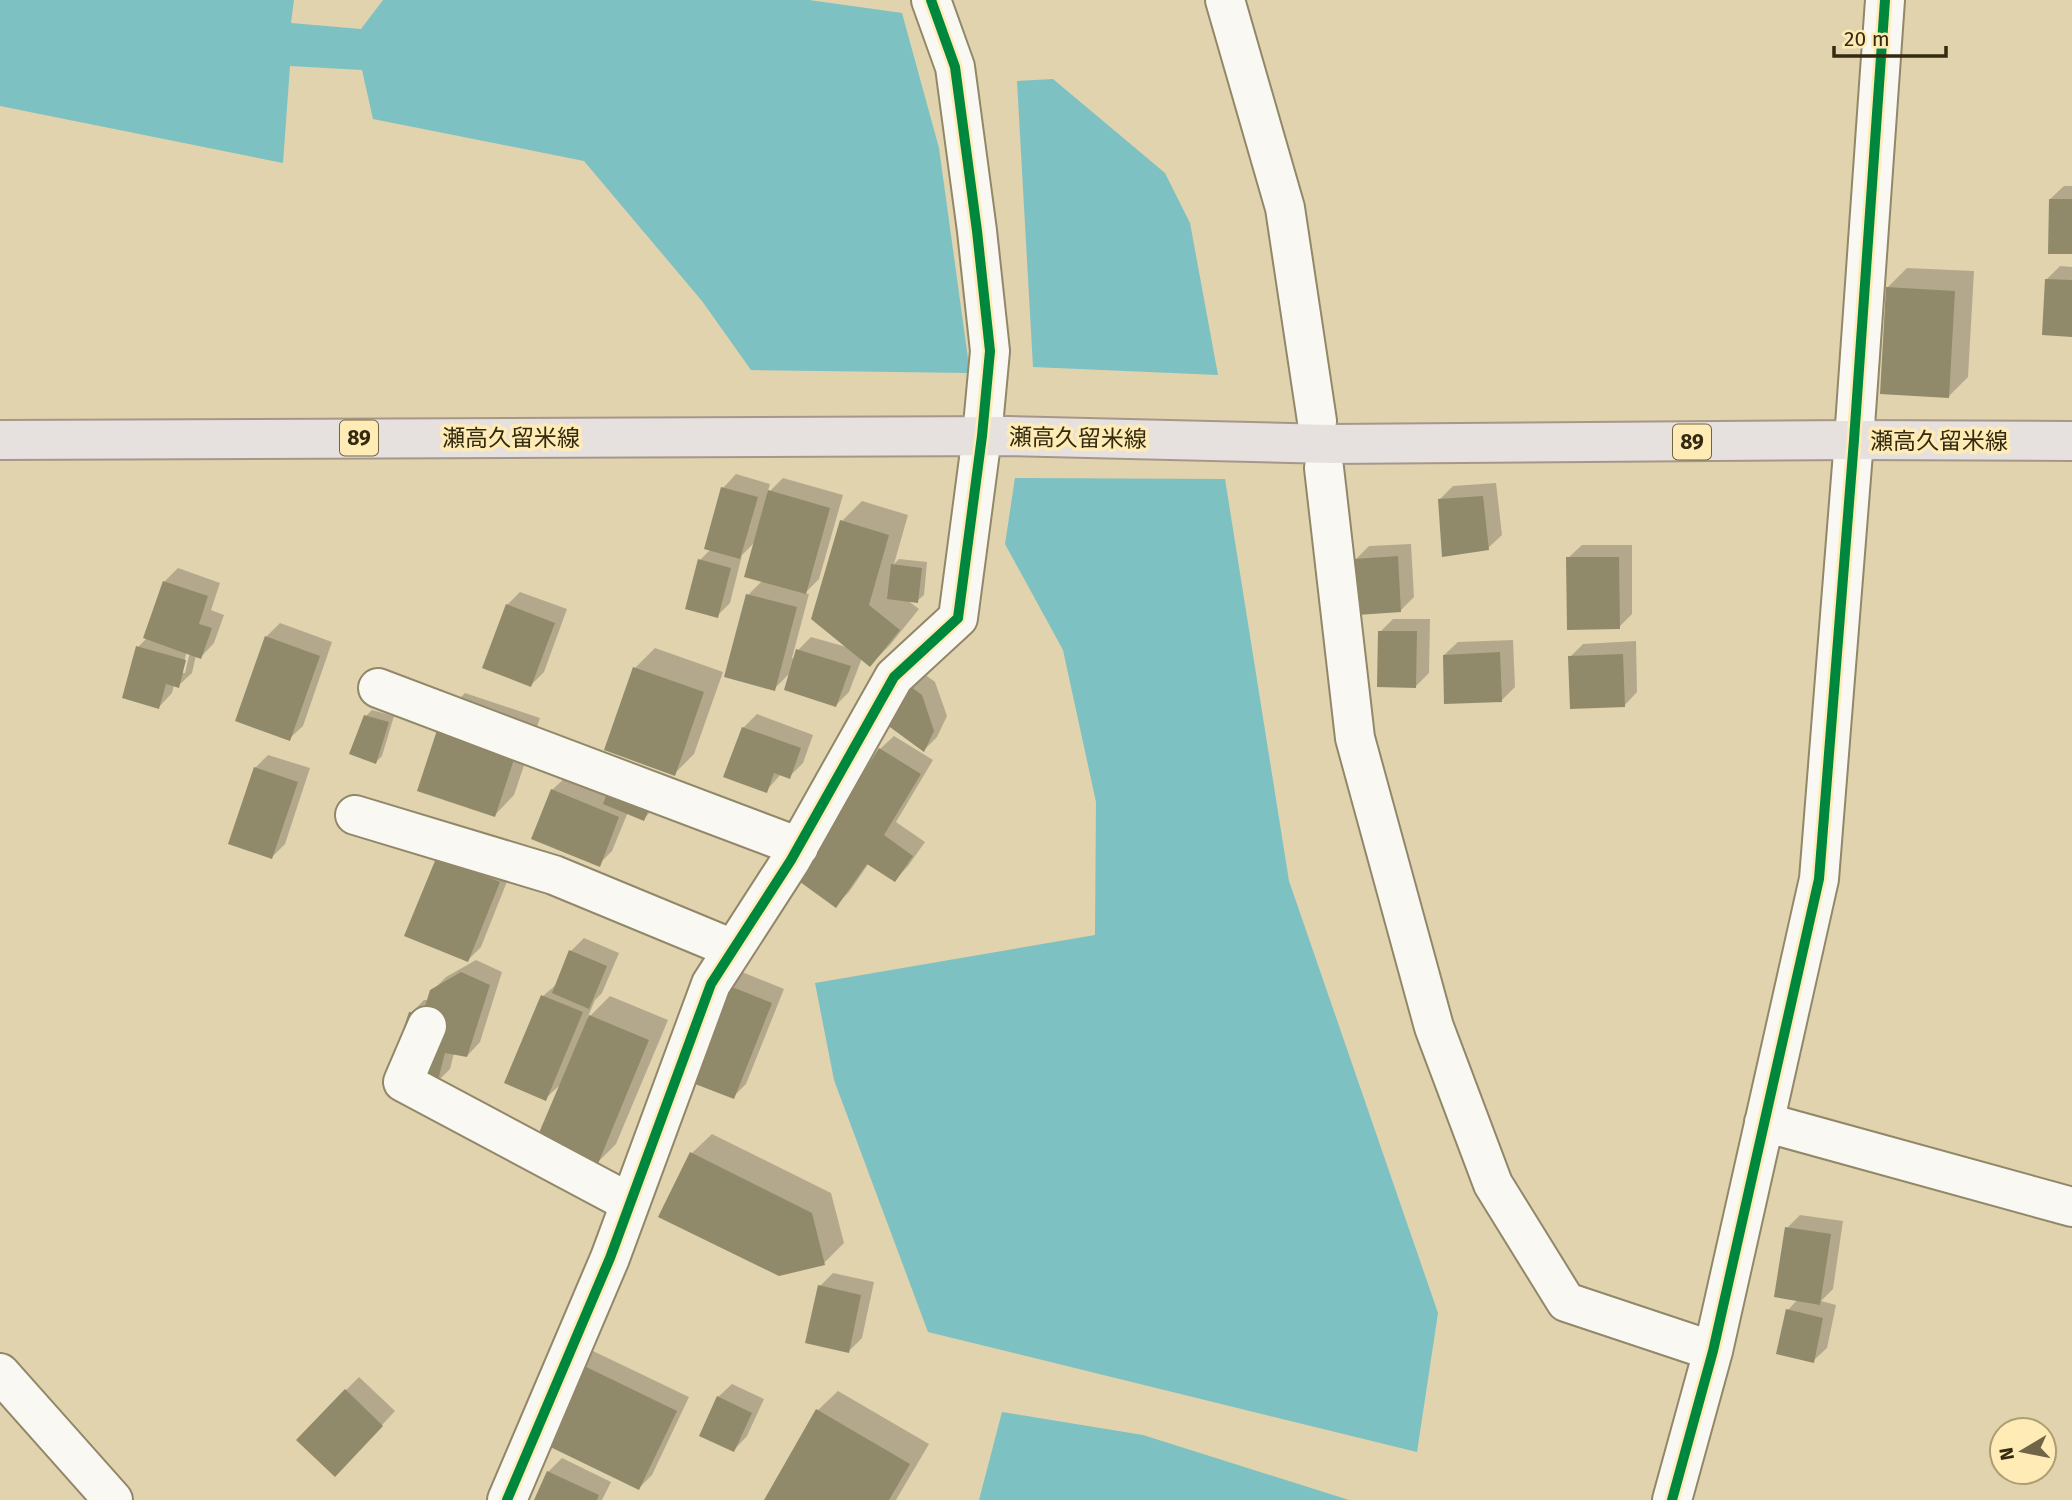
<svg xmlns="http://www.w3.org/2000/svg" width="2072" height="1500" font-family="'Fira Sans','Noto Sans JP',sans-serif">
	<rect width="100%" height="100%" fill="#e0d3ae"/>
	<path fill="#7dc1c2" d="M 0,0 L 294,0 L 291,23 L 361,29 L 383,0 L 809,0 L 902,13 L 939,148 L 970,373 L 751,370 L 702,301 L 584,161 L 373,119 L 362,70 L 290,66 L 283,163 L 0,106 Z
		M 1053,79 L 1165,173 L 1190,223 L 1218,375 L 1033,367 L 1017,81 Z
		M 1015,478 L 1225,479 L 1289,881 L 1438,1313 L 1417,1452 L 928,1332 L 834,1080 L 815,983 L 1095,935 L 1096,802 L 1063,650 L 1005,544 Z
		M 1002,1412 L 1143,1435 L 1349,1500 L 979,1500 Z"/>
	<path fill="#0003" fill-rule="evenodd" d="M 2064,186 L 2072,186 L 2072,253 L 2050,199 Z
		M 2060,266 L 2072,267 L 2072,335 L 2047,279 Z
		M 1907,268 L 1974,271 L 1968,377 L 1948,397 L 1887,288 Z
		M 736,474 L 770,484 L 767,494 L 783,478 L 843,495 L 819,579 L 805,593 L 809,594 L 792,658 L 795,659 L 798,650 L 811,637 L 850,648 L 842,521 L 862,501 L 908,515 L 894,564 L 899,559 L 927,562 L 924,595 L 917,601 L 907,600 L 919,609 L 890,645 L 870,665 L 862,658 L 849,692 L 836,705 L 791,672 L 774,689 L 748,595 L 763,580 L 756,541 L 742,555 L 730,603 L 717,616 L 700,560 L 711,549 L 723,488 Z
		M 1496,483 L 1502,535 L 1488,548 L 1439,500 L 1453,486 Z
		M 1411,544 L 1414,597 L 1400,611 L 1356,559 L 1369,546 Z
		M 1582,545 L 1632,545 L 1632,614 L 1619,627 L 1568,558 Z
		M 178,568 L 220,583 L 211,610 L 224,615 L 214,643 L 201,657 L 196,655 L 192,673 L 178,686 L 174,685 L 172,693 L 159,707 L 138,647 L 147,638 L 145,637 L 165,581 ZM 187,651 L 190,652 L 185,673 L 181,673 Z
		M 520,592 L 567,609 L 544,672 L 531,685 L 507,605 Z
		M 1393,619 L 1430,619 L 1429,673 L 1416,686 L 1380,632 Z
		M 280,623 L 332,642 L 303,726 L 289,739 L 266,637 Z
		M 1513,640 L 1515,687 L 1502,700 L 1444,655 L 1458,642 Z
		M 1636,641 L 1637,692 L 1624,706 L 1570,657 L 1583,644 Z
		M 655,648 L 723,672 L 694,754 L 674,774 L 635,668 Z
		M 919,670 L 935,682 L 947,716 L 937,737 L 924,750 L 906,683 Z
		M 465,693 L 540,718 L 514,795 L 495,815 L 445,713 Z
		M 372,710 L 394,716 L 382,756 L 376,762 L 366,716 Z
		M 757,714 L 813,735 L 803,763 L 789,777 L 781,774 L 766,791 L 743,728 Z
		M 894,736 L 933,760 L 896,822 L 925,842 L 908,866 L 895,880 L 869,863 L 849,892 L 836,905 L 880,749 Z
		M 268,755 L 310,768 L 285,844 L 272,857 L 255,768 Z
		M 566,777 L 660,788 L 650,812 L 644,819 L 628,812 L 612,851 L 599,864 L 552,790 Z
		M 438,857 L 512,869 L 481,947 L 468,960 Z
		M 584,938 L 619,953 L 602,993 L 595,1000 L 587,1019 L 610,996 L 668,1020 L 616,1144 L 596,1164 L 563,1082 L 545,1099 L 543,996 L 558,983 L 571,951 Z
		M 476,960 L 502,972 L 480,1042 L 467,1056 L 454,1053 L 450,1069 L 437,1082 L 411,1013 L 424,1000 L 429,1000 L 432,991 L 446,977 Z
		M 742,972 L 784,989 L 746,1084 L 733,1097 L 729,986 Z
		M 712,1134 L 831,1193 L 844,1243 L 824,1263 L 692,1153 Z
		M 1800,1215 L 1843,1221 L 1833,1289 L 1821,1301 L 1836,1305 L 1827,1348 L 1813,1361 L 1788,1310 L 1798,1299 L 1787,1228 Z
		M 833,1273 L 874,1282 L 862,1338 L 849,1351 L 820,1286 Z
		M 591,1350 L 689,1397 L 652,1475 L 639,1488 L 540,1440 Z
		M 359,1377 L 395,1411 L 348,1462 L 346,1390 Z
		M 732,1384 L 764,1399 L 747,1436 L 734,1450 L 718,1397 Z
		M 838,1391 L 929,1444 L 896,1500 L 766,1500 L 818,1410 Z
		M 562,1458 L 611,1482 L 602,1500 L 535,1500 L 548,1472 Z"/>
	<path fill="#908a6a" d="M 2049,199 L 2072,199 L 2072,254 L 2048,254 Z
		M 2045,279 L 2072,280 L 2072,337 L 2042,335 Z
		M 1886,287 L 1955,291 L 1949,398 L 1880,394 Z
		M 721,487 L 758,497 L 740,559 L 704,549 Z
		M 768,490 L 830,508 L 806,594 L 744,577 Z
		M 1483,496 L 1489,550 L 1442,557 L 1438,499 Z
		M 840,520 L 889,535 L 869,605 L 900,630 L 870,667 L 811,619 Z
		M 1398,556 L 1401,612 L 1357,615 L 1354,559 Z
		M 1566,557 L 1619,557 L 1620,629 L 1567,630 Z
		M 698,559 L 731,568 L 718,618 L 685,609 Z
		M 891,564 L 922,568 L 918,603 L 887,599 Z
		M 163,581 L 208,596 L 199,624 L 212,628 L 201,659 L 143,638 Z
		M 746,594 L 797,607 L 775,691 L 724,677 Z
		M 506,604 L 555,623 L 531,687 L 482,668 Z
		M 1378,631 L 1417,631 L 1416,688 L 1377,687 Z
		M 265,636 L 320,656 L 290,741 L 235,721 Z
		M 136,646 L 186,660 L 179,688 L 166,684 L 159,709 L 122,698 Z
		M 796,649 L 851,666 L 836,707 L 784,690 Z
		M 1500,652 L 1502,702 L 1444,704 L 1443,655 Z
		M 1623,654 L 1625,707 L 1570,709 L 1568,656 Z
		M 633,667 L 704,692 L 675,776 L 604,750 Z
		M 904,682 L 922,695 L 934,731 L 924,752 L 883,722 Z
		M 443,712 L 521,738 L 495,817 L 417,791 Z
		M 364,715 L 389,722 L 376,764 L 349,754 Z
		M 742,727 L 801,748 L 790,779 L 774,773 L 767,793 L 723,777 Z
		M 879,748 L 921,774 L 884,835 L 913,856 L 895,882 L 867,864 L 836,908 L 796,879 Z
		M 254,767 L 298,782 L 272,859 L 228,844 Z
		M 613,778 L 655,795 L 644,821 L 603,804 Z
		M 551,789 L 619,817 L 600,867 L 531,839 Z
		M 437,856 L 500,882 L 468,962 L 404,936 Z
		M 569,950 L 607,966 L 589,1009 L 552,993 Z
		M 461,972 L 490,985 L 467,1057 L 445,1053 L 437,1084 L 392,1062 L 409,1012 L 423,1013 L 430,990 Z
		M 727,985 L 772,1003 L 734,1099 L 690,1082 Z
		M 541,995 L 583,1012 L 546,1101 L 504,1083 Z
		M 589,1015 L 649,1040 L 597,1166 L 536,1140 Z
		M 690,1152 L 812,1213 L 825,1265 L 779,1276 L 658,1217 Z
		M 1785,1227 L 1831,1234 L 1820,1305 L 1774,1297 Z
		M 818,1285 L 861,1295 L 849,1353 L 805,1343 Z
		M 1786,1309 L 1823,1318 L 1814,1363 L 1776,1354 Z
		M 576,1362 L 677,1411 L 639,1490 L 538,1441 Z
		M 345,1389 L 383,1426 L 335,1477 L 296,1440 Z
		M 717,1396 L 752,1413 L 734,1452 L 699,1436 Z
		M 816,1409 L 910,1464 L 889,1500 L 764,1500 Z
		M 547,1471 L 599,1495 L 597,1500 L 534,1500 Z"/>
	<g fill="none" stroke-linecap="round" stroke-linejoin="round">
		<g stroke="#918769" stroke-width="42">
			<path id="minor" d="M 1225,0 L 1285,208 L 1317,421
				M 1324,468 L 1355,738 L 1434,1027 L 1493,1184 L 1566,1302 L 1713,1351
				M 378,688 L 799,847
				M 355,815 L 554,875 L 733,949
				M 427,1026 L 403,1082 L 630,1203
				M 1764,1122 L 2072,1207
				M 0,1373 L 113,1500
				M 507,1500 L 610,1258 L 711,984 L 791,860 L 894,677 L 958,618 L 982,436 L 990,351 L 977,231 L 955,67 L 931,0
				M 1672,1500 L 1713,1351 L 1819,879 L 1854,440 L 1885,0"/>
		</g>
		<g stroke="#a6978b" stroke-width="42">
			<path id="major" d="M 0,440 L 1008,436 L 1331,444 L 1854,440 L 2072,441"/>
		</g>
		<use href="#minor" stroke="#faf8f3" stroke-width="38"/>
		<use href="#major" stroke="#e6e0de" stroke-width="38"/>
		<g stroke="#feebb5" stroke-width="15">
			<path id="cycleway" d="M 507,1500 L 610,1258 L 711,984 L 791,860 L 894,677 L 958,618 L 982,436 L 990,351 L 977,231 L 955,67 L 931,0
				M 1672,1500 L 1713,1351 L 1819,879 L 1854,440 L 1885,0"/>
		</g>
		<use href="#cycleway" stroke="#00873e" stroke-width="10"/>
	</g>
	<g text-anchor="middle" stroke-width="7" stroke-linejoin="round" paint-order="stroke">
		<g fill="#feebb5" stroke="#716441" stroke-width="2">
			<rect x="340" y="420.5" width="38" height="35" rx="5"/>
			<rect x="1673" y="424.5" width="38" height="35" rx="5"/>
		</g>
		<g font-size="21" font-weight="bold" fill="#342a0f">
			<text x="359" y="445">89</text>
			<text x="1692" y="449">89</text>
		</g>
		<g font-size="23" fill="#342a0f" stroke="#feebb5">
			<text x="511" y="446">瀬高久留米線</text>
			<text transform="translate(1078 438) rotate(1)" y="8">瀬高久留米線</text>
			<text x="1939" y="449">瀬高久留米線</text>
		</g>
	</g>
	<g transform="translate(2023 1451) rotate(260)"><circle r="33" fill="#feebb5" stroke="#ad9e73" stroke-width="2"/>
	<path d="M0-5L12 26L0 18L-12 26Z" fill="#706547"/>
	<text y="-10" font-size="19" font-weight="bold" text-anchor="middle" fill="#342a0f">N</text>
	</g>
	<path d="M1834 46v10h112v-10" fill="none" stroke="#342a0f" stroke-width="3.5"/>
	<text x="1844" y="46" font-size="21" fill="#342a0f" stroke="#feebb5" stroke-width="5" paint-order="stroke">20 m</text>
</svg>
